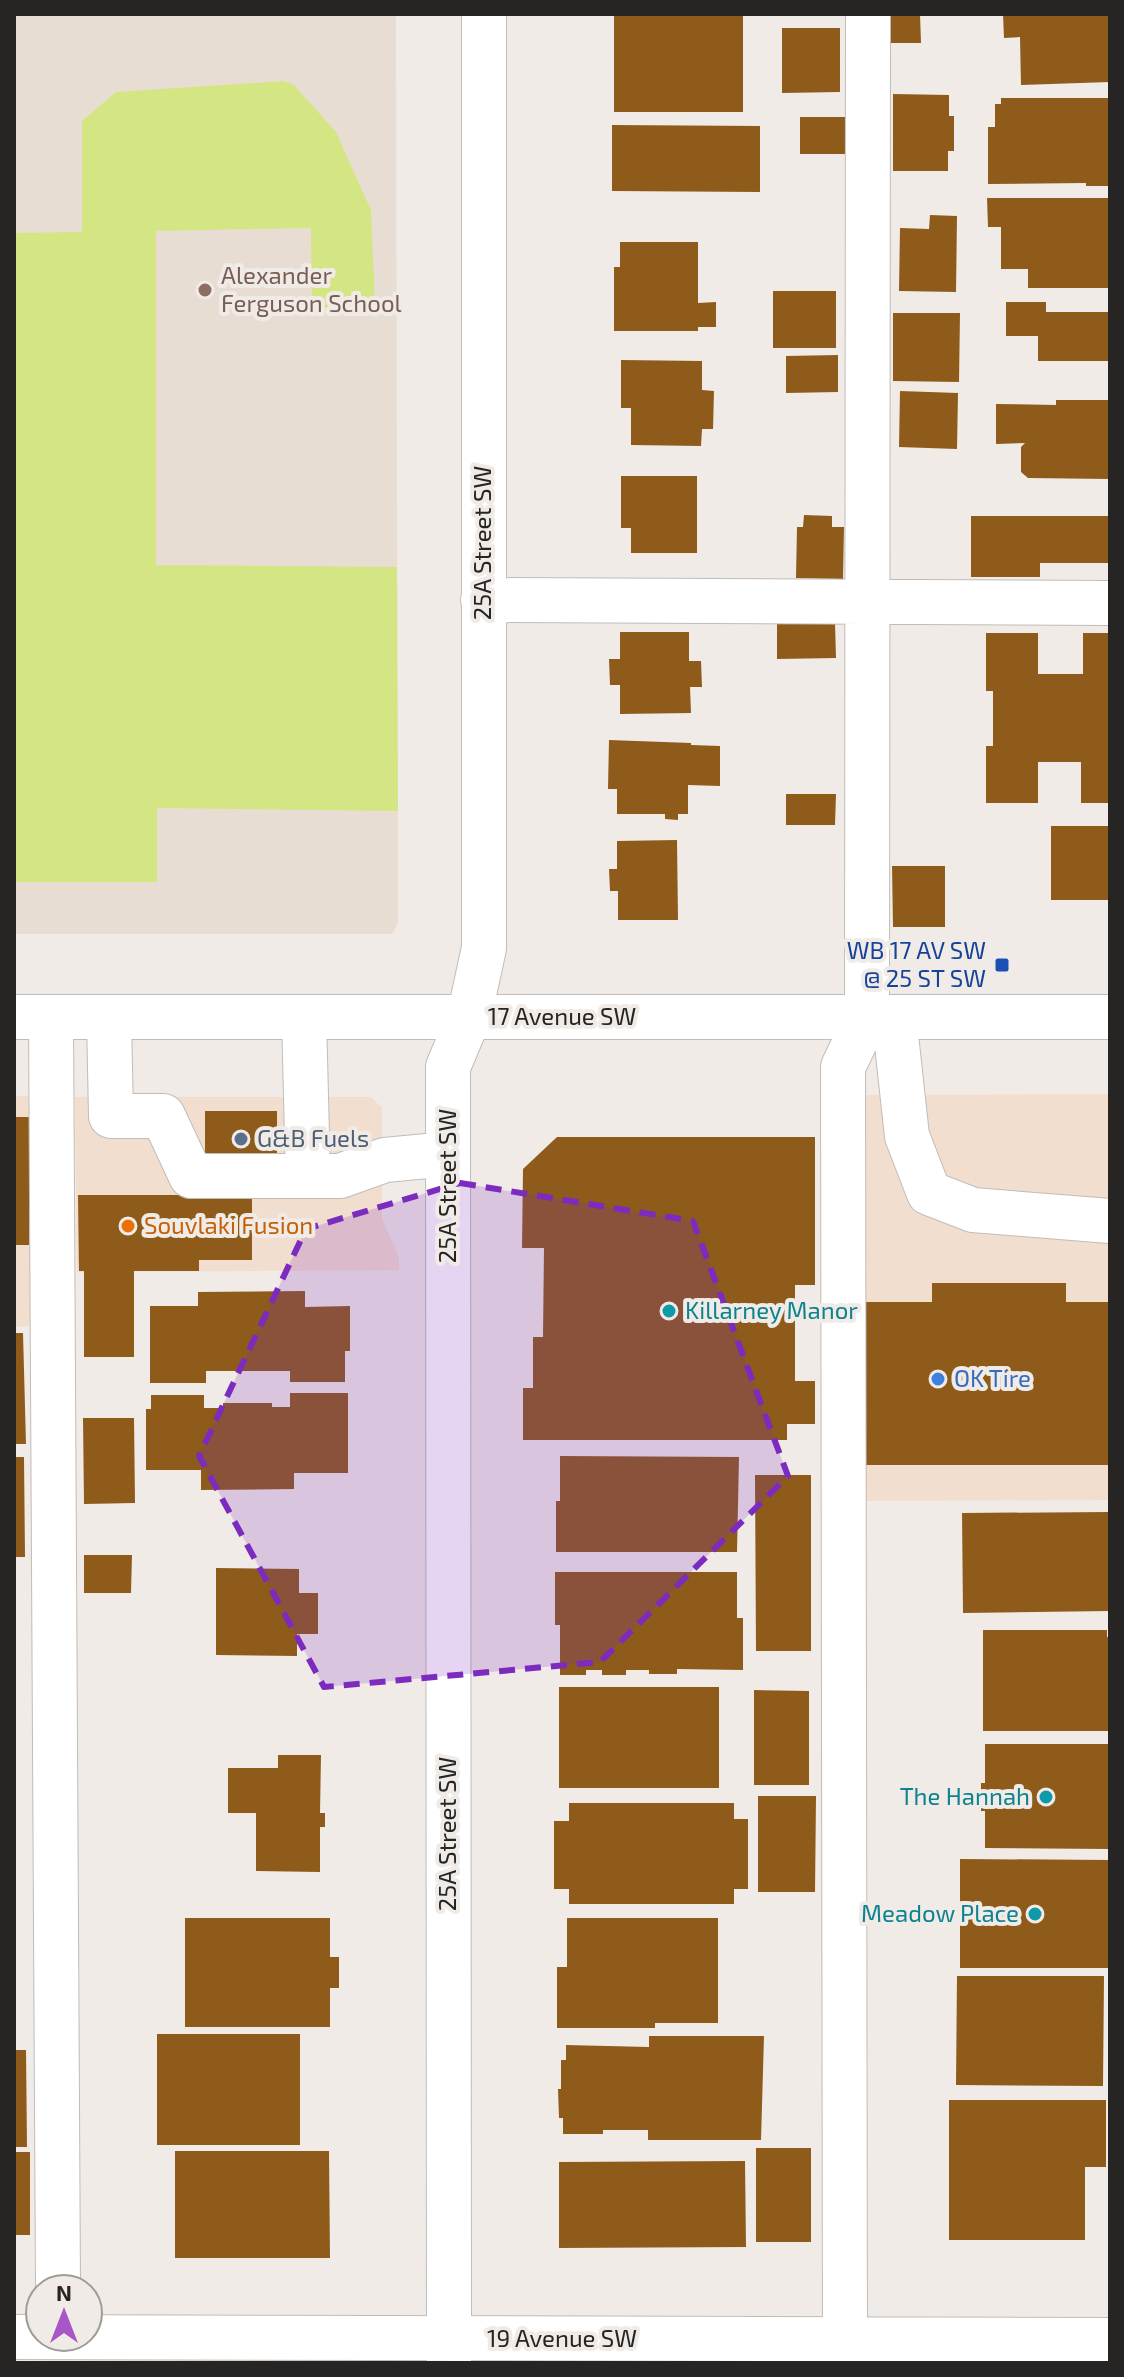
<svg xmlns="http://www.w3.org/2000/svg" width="1124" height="2377" font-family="'Exo 2',sans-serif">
	<rect width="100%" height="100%" fill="#f0ebe6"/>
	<path fill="#f2decf" d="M 1110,1094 L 1110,1500 L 862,1501 L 865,1095 Z
		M 14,1096 L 32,1096 L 32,1326 L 14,1327 Z
		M 75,1097 L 371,1097 L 382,1108 L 382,1219 L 399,1257 L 399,1270 L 77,1272 Z"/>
	<path fill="#e8ddd3" d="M 14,14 L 396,14 L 398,923 L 392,934 L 14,934 Z"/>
	<path fill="#d4e683" d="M 284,81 L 294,85 L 336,132 L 371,210 L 375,306 L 312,308 L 311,228 L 156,231 L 156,565 L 397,567 L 398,811 L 157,808 L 157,882 L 14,882 L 14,233 L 82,232 L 82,121 L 116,92 Z"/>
	<path fill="#8e5b1b" d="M 614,14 L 743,14 L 743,112 L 614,112 Z
		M 883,14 L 920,14 L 921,43 L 883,43 Z
		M 1003,14 L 1110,14 L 1110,82 L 1021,85 L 1020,37 L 1004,38 Z
		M 782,28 L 840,28 L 840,92 L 782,93 Z
		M 893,94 L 949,95 L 949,116 L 954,116 L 954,151 L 948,151 L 948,171 L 893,171 Z
		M 1001,98 L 1110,98 L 1110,186 L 1086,186 L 1086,183 L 988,184 L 988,127 L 995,127 L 995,104 L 1001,104 Z
		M 800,117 L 853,117 L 853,154 L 800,154 Z
		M 612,125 L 760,126 L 760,192 L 612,191 Z
		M 987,198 L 1110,198 L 1110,288 L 1028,288 L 1028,269 L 1001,269 L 1001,227 L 988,227 Z
		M 930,215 L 957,216 L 956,292 L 899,291 L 900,228 L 929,229 Z
		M 620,242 L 698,242 L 698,303 L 716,302 L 716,327 L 698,327 L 698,331 L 614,331 L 614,267 L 620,267 Z
		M 773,291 L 836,291 L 836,348 L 773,348 Z
		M 1006,302 L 1046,302 L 1046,312 L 1110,312 L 1110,361 L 1038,361 L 1038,336 L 1006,336 Z
		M 893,313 L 960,313 L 959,382 L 893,381 Z
		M 838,355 L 838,392 L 786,393 L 786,356 Z
		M 621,360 L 702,361 L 702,390 L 714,391 L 713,429 L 702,429 L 701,446 L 631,445 L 631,408 L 621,408 Z
		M 900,391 L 958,393 L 957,449 L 899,447 Z
		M 1056,400 L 1110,400 L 1110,479 L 1028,478 L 1021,472 L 1021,447 L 1025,443 L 996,444 L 996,404 L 1056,405 Z
		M 621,476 L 697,476 L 697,553 L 631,553 L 631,528 L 621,528 Z
		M 804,515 L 832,516 L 832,527 L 844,527 L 843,579 L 796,578 L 797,527 L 803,527 Z
		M 971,516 L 1110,516 L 1110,563 L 1040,563 L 1040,577 L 971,577 Z
		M 835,623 L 836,658 L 777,659 L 777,624 Z
		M 620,632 L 689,632 L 689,661 L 701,661 L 702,687 L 690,687 L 691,713 L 620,714 L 620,685 L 610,685 L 609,659 L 620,659 Z
		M 986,633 L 1038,633 L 1038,674 L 1083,674 L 1083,633 L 1110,633 L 1110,803 L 1081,803 L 1081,762 L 1038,762 L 1038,803 L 986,803 L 986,746 L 993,746 L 993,691 L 986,691 Z
		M 609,740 L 691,743 L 691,745 L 720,746 L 720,786 L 688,785 L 688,814 L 678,814 L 678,820 L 665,819 L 665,814 L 617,814 L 617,789 L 608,789 Z
		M 786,794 L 836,794 L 835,825 L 786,825 Z
		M 1051,826 L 1110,826 L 1110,900 L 1051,900 Z
		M 677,840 L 678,920 L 618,920 L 618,891 L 610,891 L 609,869 L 617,869 L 617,841 Z
		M 892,866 L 945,866 L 945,927 L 893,927 Z
		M 205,1111 L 277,1111 L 277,1168 L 205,1168 Z
		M 14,1117 L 29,1117 L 29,1245 L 14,1245 Z
		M 557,1137 L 815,1137 L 815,1285 L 795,1285 L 795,1381 L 815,1381 L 815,1424 L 787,1424 L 787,1440 L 523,1440 L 523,1388 L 533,1388 L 533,1337 L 543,1337 L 544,1248 L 522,1248 L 523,1169 Z
		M 78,1195 L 252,1195 L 252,1260 L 199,1260 L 199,1271 L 134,1271 L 134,1357 L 84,1357 L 84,1271 L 79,1271 Z
		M 932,1283 L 1066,1283 L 1066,1302 L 1110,1302 L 1110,1465 L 862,1465 L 862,1302 L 932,1302 Z
		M 305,1291 L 305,1307 L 350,1306 L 350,1351 L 345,1351 L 345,1382 L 290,1382 L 290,1371 L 206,1371 L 206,1383 L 150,1383 L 150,1306 L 198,1306 L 198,1292 Z
		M 14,1333 L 23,1333 L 26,1444 L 14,1444 Z
		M 290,1393 L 348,1393 L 348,1473 L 294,1473 L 294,1489 L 201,1490 L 201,1470 L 146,1470 L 146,1409 L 151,1409 L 151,1395 L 204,1395 L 204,1408 L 223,1408 L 223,1403 L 272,1403 L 272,1407 L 290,1407 Z
		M 83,1418 L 134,1418 L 135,1503 L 84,1504 Z
		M 560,1456 L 739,1457 L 737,1552 L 556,1552 L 556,1501 L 560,1501 Z
		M 14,1457 L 24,1457 L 25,1557 L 14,1557 Z
		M 755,1475 L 811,1475 L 811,1651 L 756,1651 Z
		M 1110,1512 L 1110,1611 L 963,1613 L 962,1513 Z
		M 84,1555 L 132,1555 L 131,1593 L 84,1593 Z
		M 216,1568 L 299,1569 L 299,1593 L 318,1593 L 318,1634 L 297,1634 L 297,1656 L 216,1655 Z
		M 555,1572 L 737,1572 L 737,1618 L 743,1618 L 743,1670 L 677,1669 L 677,1674 L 649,1674 L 649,1670 L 626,1670 L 626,1675 L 602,1675 L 602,1670 L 586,1670 L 586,1675 L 560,1675 L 560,1625 L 555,1625 Z
		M 983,1630 L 1107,1630 L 1107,1637 L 1110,1637 L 1110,1731 L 983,1731 Z
		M 559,1687 L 719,1687 L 719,1788 L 559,1788 Z
		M 754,1690 L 809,1691 L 809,1785 L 754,1785 Z
		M 985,1744 L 1110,1744 L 1110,1849 L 985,1848 L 985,1811 L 981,1811 L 981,1783 L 985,1783 Z
		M 278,1755 L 321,1755 L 320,1813 L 325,1813 L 325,1827 L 320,1827 L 320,1872 L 256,1871 L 256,1813 L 228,1813 L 228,1768 L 278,1768 Z
		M 758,1796 L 816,1796 L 815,1892 L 758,1892 Z
		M 569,1803 L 734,1803 L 734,1819 L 748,1819 L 748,1889 L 734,1889 L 734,1904 L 569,1904 L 569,1889 L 554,1889 L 554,1821 L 569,1821 Z
		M 960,1859 L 1110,1860 L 1110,1968 L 960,1968 Z
		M 185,1918 L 330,1918 L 330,1957 L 339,1957 L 339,1988 L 330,1988 L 330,2027 L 185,2027 Z
		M 567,1918 L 718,1918 L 718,2023 L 655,2023 L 655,2028 L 557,2028 L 557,1967 L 567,1967 Z
		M 957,1976 L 1104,1976 L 1103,2086 L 956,2085 Z
		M 157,2034 L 300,2034 L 300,2145 L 157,2145 Z
		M 649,2036 L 764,2036 L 761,2140 L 648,2140 L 648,2130 L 603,2130 L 603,2134 L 563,2134 L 563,2118 L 559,2118 L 558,2089 L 561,2089 L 561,2060 L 566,2060 L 566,2045 L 649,2047 Z
		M 14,2050 L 26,2050 L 27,2147 L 14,2147 Z
		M 949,2100 L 1106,2100 L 1106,2167 L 1085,2167 L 1085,2240 L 949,2240 Z
		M 756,2148 L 811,2148 L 811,2242 L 756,2242 Z
		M 175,2151 L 329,2151 L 330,2258 L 175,2258 Z
		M 14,2152 L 30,2152 L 30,2235 L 14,2235 Z
		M 745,2161 L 746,2247 L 559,2248 L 559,2162 Z"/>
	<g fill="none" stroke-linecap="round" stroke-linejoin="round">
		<g stroke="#c1bcb8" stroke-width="46">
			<path id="minor" d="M 483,600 L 1110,603
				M 51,1017 L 58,2289
				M 304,1017 L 308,1176
				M 894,1017 L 907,1136 L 929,1193 L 973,1210 L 1110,1221
				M 109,1018 L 111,1116 L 163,1116 L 191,1176 L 340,1176 L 385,1160 L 448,1154
				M 14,2337 L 1110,2340
				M 449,2363 L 448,1067 L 469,1017 L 484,948 L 484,14
				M 845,2363 L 843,1067 L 867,1017 L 868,14"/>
		</g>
		<g stroke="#c1bcb8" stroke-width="46">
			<path id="major" d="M 14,1017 L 1110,1017"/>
		</g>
		<use href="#minor" stroke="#fff" stroke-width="44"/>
		<use href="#major" stroke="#fff" stroke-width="44"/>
	</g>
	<path fill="#7b2cbf" fill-opacity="0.2" stroke="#7b2cbf" stroke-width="6" stroke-dasharray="16 10" stroke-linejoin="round" d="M 460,1183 L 693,1221 L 788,1476 L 600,1662 L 324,1687 L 199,1456 L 306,1229 Z"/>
	<circle fill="#8d6e63" stroke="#f0ebe6" stroke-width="3" cx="205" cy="290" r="8"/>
	<rect fill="#1a4fb4" stroke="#f0ebe6" stroke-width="3" x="994" y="957" width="16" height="16" rx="4"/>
	<circle fill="#5c6f8a" stroke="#f0ebe6" stroke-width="3" cx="241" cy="1139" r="8"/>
	<circle fill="#e8710a" stroke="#f0ebe6" stroke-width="3" cx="128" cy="1226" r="8"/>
	<g fill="#0f9aa8" stroke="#f0ebe6" stroke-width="3">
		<circle cx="669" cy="1311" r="8"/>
		<circle cx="1046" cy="1797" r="8"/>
		<circle cx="1035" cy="1914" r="8"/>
	</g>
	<circle fill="#3f7fe0" stroke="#f0ebe6" stroke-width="3" cx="938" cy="1379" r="8"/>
	<g text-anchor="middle" stroke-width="8" stroke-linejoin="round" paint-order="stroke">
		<g font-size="24" fill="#785e54" stroke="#f0ebe6" text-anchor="start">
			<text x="221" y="284">Alexander<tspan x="221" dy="28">Ferguson School</tspan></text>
		</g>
		<g font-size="24" fill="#262523" stroke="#f0ebe6">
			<text transform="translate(483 543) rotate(-90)" y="8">25A Street SW</text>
			<text x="562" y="1025">17 Avenue SW</text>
			<text transform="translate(448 1186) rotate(-90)" y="8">25A Street SW</text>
			<text transform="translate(448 1834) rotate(-90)" y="8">25A Street SW</text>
			<text x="562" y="2347">19 Avenue SW</text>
		</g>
		<g font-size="24" fill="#164399" stroke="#f0ebe6" text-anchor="end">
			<text x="986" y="959">WB 17 AV SW<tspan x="986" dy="28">@ 25 ST SW</tspan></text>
		</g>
		<g font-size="24" fill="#4e5e75" stroke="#f0ebe6" text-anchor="start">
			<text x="257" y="1147">G&amp;B Fuels</text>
		</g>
		<g font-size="24" fill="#c56008" stroke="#f0ebe6" text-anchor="start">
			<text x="144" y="1234">Souvlaki Fusion</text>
		</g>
		<g font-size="24" fill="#0d838f" stroke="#f0ebe6" text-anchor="end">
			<text x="685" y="1319" text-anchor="start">Killarney Manor</text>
			<text x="1030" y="1805">The Hannah</text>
			<text x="1019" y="1922">Meadow Place</text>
		</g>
		<g font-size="24" fill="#366cbe" stroke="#f0ebe6" text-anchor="start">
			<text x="954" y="1387">OK Tire</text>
		</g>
	</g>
	<rect width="1124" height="2377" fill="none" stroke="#262523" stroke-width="32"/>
	<g transform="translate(64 2313)"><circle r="38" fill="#f0ebe6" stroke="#9f9c98" stroke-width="2"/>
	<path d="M0-6L14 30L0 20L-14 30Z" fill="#a856c6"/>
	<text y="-12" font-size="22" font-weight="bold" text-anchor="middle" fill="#262523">N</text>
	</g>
</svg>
